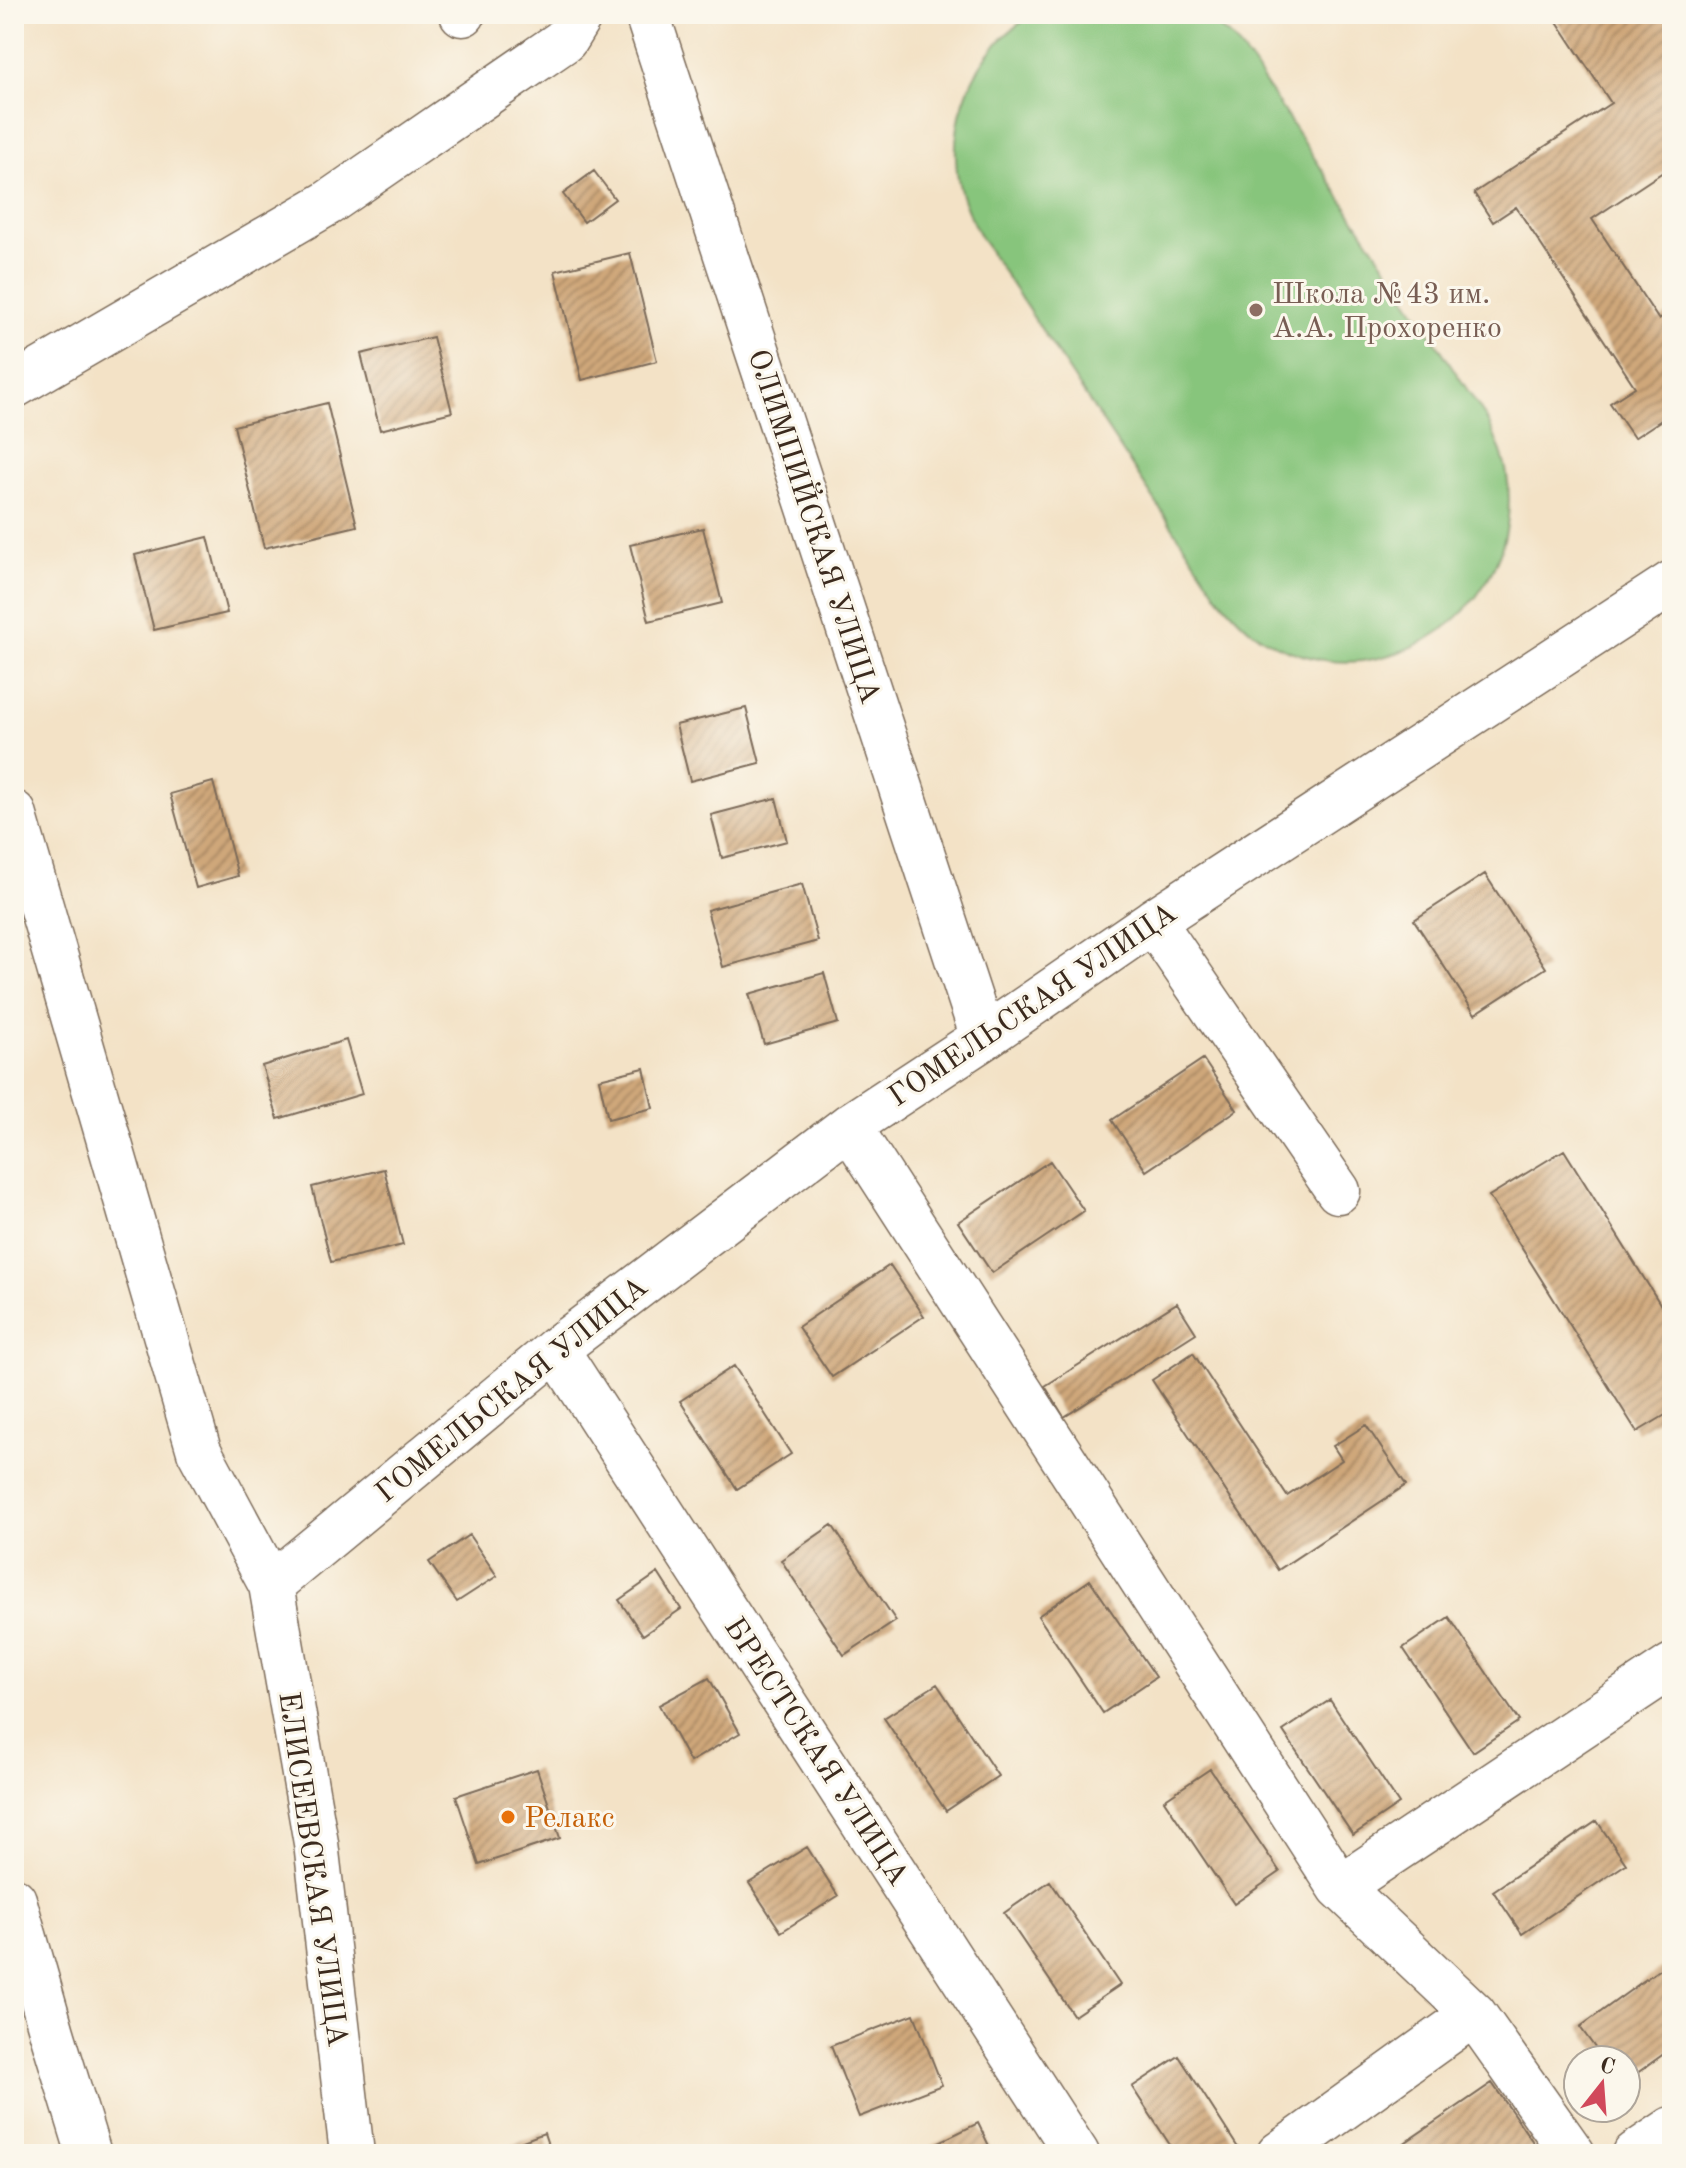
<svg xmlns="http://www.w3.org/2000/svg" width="1686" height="2168" font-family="'Old Standard TT',serif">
	<defs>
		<pattern id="building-hatch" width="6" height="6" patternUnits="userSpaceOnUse" patternTransform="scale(2)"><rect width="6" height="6" fill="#cfa77a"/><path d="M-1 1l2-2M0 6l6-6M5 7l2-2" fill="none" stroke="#a98863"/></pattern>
	</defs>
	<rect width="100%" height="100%" fill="#fbf7ec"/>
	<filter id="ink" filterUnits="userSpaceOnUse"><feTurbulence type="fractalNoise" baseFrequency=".0125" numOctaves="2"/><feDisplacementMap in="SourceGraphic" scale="16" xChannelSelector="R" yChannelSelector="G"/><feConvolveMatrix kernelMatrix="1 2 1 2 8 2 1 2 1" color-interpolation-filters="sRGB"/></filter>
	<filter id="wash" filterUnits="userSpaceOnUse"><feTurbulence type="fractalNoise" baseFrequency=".006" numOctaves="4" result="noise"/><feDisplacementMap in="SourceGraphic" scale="32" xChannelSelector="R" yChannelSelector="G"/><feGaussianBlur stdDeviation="1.8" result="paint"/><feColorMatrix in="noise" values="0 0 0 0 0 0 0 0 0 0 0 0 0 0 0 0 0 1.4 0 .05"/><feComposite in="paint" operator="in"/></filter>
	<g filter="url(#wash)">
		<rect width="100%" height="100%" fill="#f3e2c6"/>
		<path fill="#87c57c" stroke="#61784d" stroke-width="2" d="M 1035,14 L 1200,14 L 1231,37 L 1251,62 L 1486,418 C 1494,434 1502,451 1506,469 C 1524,565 1457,649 1362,661 C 1324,665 1283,653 1252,631 C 1239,621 1229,609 1218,596 L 981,238 C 973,223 965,208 961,192 C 943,125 973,47 1035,14 Z"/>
		<g id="blocks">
			<path fill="url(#building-hatch)" d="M 1552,14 L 1672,14 L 1672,166 L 1592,219 L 1659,320 L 1672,311 L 1672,413 L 1634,438 L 1610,403 L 1635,387 L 1516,207 L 1493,222 L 1474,193 L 1611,103 Z
				M 594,171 L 615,199 L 584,222 L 563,194 Z
				M 630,253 L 657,361 L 582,380 L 555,271 Z
				M 433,337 L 452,412 L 380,430 L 361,354 Z
				M 327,403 L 357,526 L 264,548 L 234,426 Z
				M 703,528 L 722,603 L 649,621 L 630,545 Z
				M 208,537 L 227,613 L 154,630 L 135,555 Z
				M 746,708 L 760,763 L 690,781 L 676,725 Z
				M 213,782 L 238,876 L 196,888 L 170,794 Z
				M 776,798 L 787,841 L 722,858 L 711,815 Z
				M 1485,874 L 1546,968 L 1475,1014 L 1414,920 Z
				M 802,884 L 818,941 L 723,967 L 707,910 Z
				M 824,973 L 838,1023 L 764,1044 L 749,994 Z
				M 346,1040 L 362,1094 L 278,1119 L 262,1066 Z
				M 1203,1059 L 1237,1110 L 1146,1171 L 1112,1120 Z
				M 644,1068 L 653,1108 L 608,1119 L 599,1079 Z
				M 1564,1150 L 1672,1323 L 1672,1411 L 1637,1432 L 1489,1196 Z
				M 1050,1161 L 1084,1211 L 992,1273 L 958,1222 Z
				M 384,1169 L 403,1245 L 331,1262 L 312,1187 Z
				M 890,1265 L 924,1316 L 832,1377 L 798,1327 Z
				M 1177,1303 L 1196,1333 L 1064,1417 L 1045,1386 Z
				M 1193,1353 L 1287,1496 L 1342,1460 L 1333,1446 L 1366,1425 L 1406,1485 L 1278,1570 L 1152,1380 Z
				M 734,1366 L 791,1454 L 737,1489 L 680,1401 Z
				M 832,1525 L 896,1621 L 844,1655 L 781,1560 Z
				M 469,1535 L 497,1576 L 457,1602 L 429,1562 Z
				M 658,1573 L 681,1609 L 643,1635 L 619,1600 Z
				M 1090,1580 L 1156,1677 L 1103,1713 L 1038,1616 Z
				M 1449,1617 L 1519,1721 L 1473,1752 L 1403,1648 Z
				M 709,1678 L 740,1733 L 690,1762 L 659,1705 Z
				M 937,1684 L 998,1776 L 946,1811 L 884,1718 Z
				M 1330,1700 L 1399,1804 L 1353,1835 L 1283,1731 Z
				M 537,1769 L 560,1838 L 479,1865 L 456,1796 Z
				M 1210,1769 L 1280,1872 L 1234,1904 L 1164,1800 Z
				M 1597,1821 L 1626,1864 L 1522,1934 L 1493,1891 Z
				M 807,1847 L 838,1896 L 781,1932 L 749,1883 Z
				M 1050,1881 L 1120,1985 L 1074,2016 L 1004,1913 Z
				M 1664,1966 L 1672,1976 L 1672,2048 L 1626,2081 L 1626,2060 L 1604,2060 L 1580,2027 Z
				M 914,2014 L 942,2085 L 859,2117 L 831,2046 Z
				M 1179,2056 L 1242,2154 L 1176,2154 L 1132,2087 Z
				M 1492,2083 L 1535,2145 L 1523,2154 L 1410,2154 L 1403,2144 Z
				M 978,2123 L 993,2154 L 915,2154 Z
				M 544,2133 L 551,2154 L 488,2154 Z"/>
		</g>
	</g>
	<g filter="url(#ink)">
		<use href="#blocks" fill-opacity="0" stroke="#7b6a59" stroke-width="2"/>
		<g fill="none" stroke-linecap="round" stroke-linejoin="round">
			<g stroke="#7b6a59" stroke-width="47">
				<path id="minor" d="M 462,14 L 463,14
					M 647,14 L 983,1038
					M 14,386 L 328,203 L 565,40 L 581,14
					M 14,813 L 199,1451 L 271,1585 L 316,1843 L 352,2154
					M 1153,921 L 1338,1191
					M 849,1126 L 1340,1887 L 1474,2014 L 1573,2154
					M 556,1349 L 1077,2154
					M 271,1585 L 556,1349 L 849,1126 L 983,1038 L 1153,921 L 1672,583
					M 1340,1887 L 1672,1666
					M 1279,2154 L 1474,2014
					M 1635,2154 L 1672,2129"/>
			</g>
			<g stroke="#7b6a59" stroke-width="47">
				<path id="major" d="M 14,1900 L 52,2033 L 89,2154"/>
			</g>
			<use href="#minor" stroke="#fff" stroke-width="44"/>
			<use href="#major" stroke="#fff" stroke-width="44"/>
		</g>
	</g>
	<circle fill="#8d6e63" stroke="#fbf7ec" stroke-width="3" cx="1256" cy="310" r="8"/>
	<circle fill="#e8710a" stroke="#fbf7ec" stroke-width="3" cx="508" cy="1817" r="8"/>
	<g text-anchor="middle" stroke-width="6" stroke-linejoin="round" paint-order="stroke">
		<g font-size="30" fill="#785e54" stroke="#fbf7ec" text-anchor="start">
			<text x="1272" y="303">Школа №43 им.<tspan x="1272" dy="34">А.А. Прохоренко</tspan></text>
		</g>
		<g font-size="30" fill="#3b2a1e" stroke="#fbf7ec">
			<text transform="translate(815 526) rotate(72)" y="10">ОЛИМПИЙСКАЯ УЛИЦА</text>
			<text transform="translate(1032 1004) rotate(-34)" y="10">ГОМЕЛЬСКАЯ УЛИЦА</text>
			<text transform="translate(511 1389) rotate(-39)" y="10">ГОМЕЛЬСКАЯ УЛИЦА</text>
			<text transform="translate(817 1751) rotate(57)" y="10">БРЕСТСКАЯ УЛИЦА</text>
			<text transform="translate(314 1869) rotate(82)" y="10">ЕЛИСЕЕВСКАЯ УЛИЦА</text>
		</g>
		<g font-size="30" fill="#c56008" stroke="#fbf7ec" text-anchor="start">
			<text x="524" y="1827">Релакс</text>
		</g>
	</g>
	<rect width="1686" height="2168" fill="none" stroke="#fbf7ec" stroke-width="48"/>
	<g transform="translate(1602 2084) rotate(17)"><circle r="38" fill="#fbf7ec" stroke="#aea59a" stroke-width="2"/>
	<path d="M0-6L14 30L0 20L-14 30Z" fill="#d1495b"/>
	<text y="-12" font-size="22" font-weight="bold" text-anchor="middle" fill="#3b2a1e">С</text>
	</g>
</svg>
